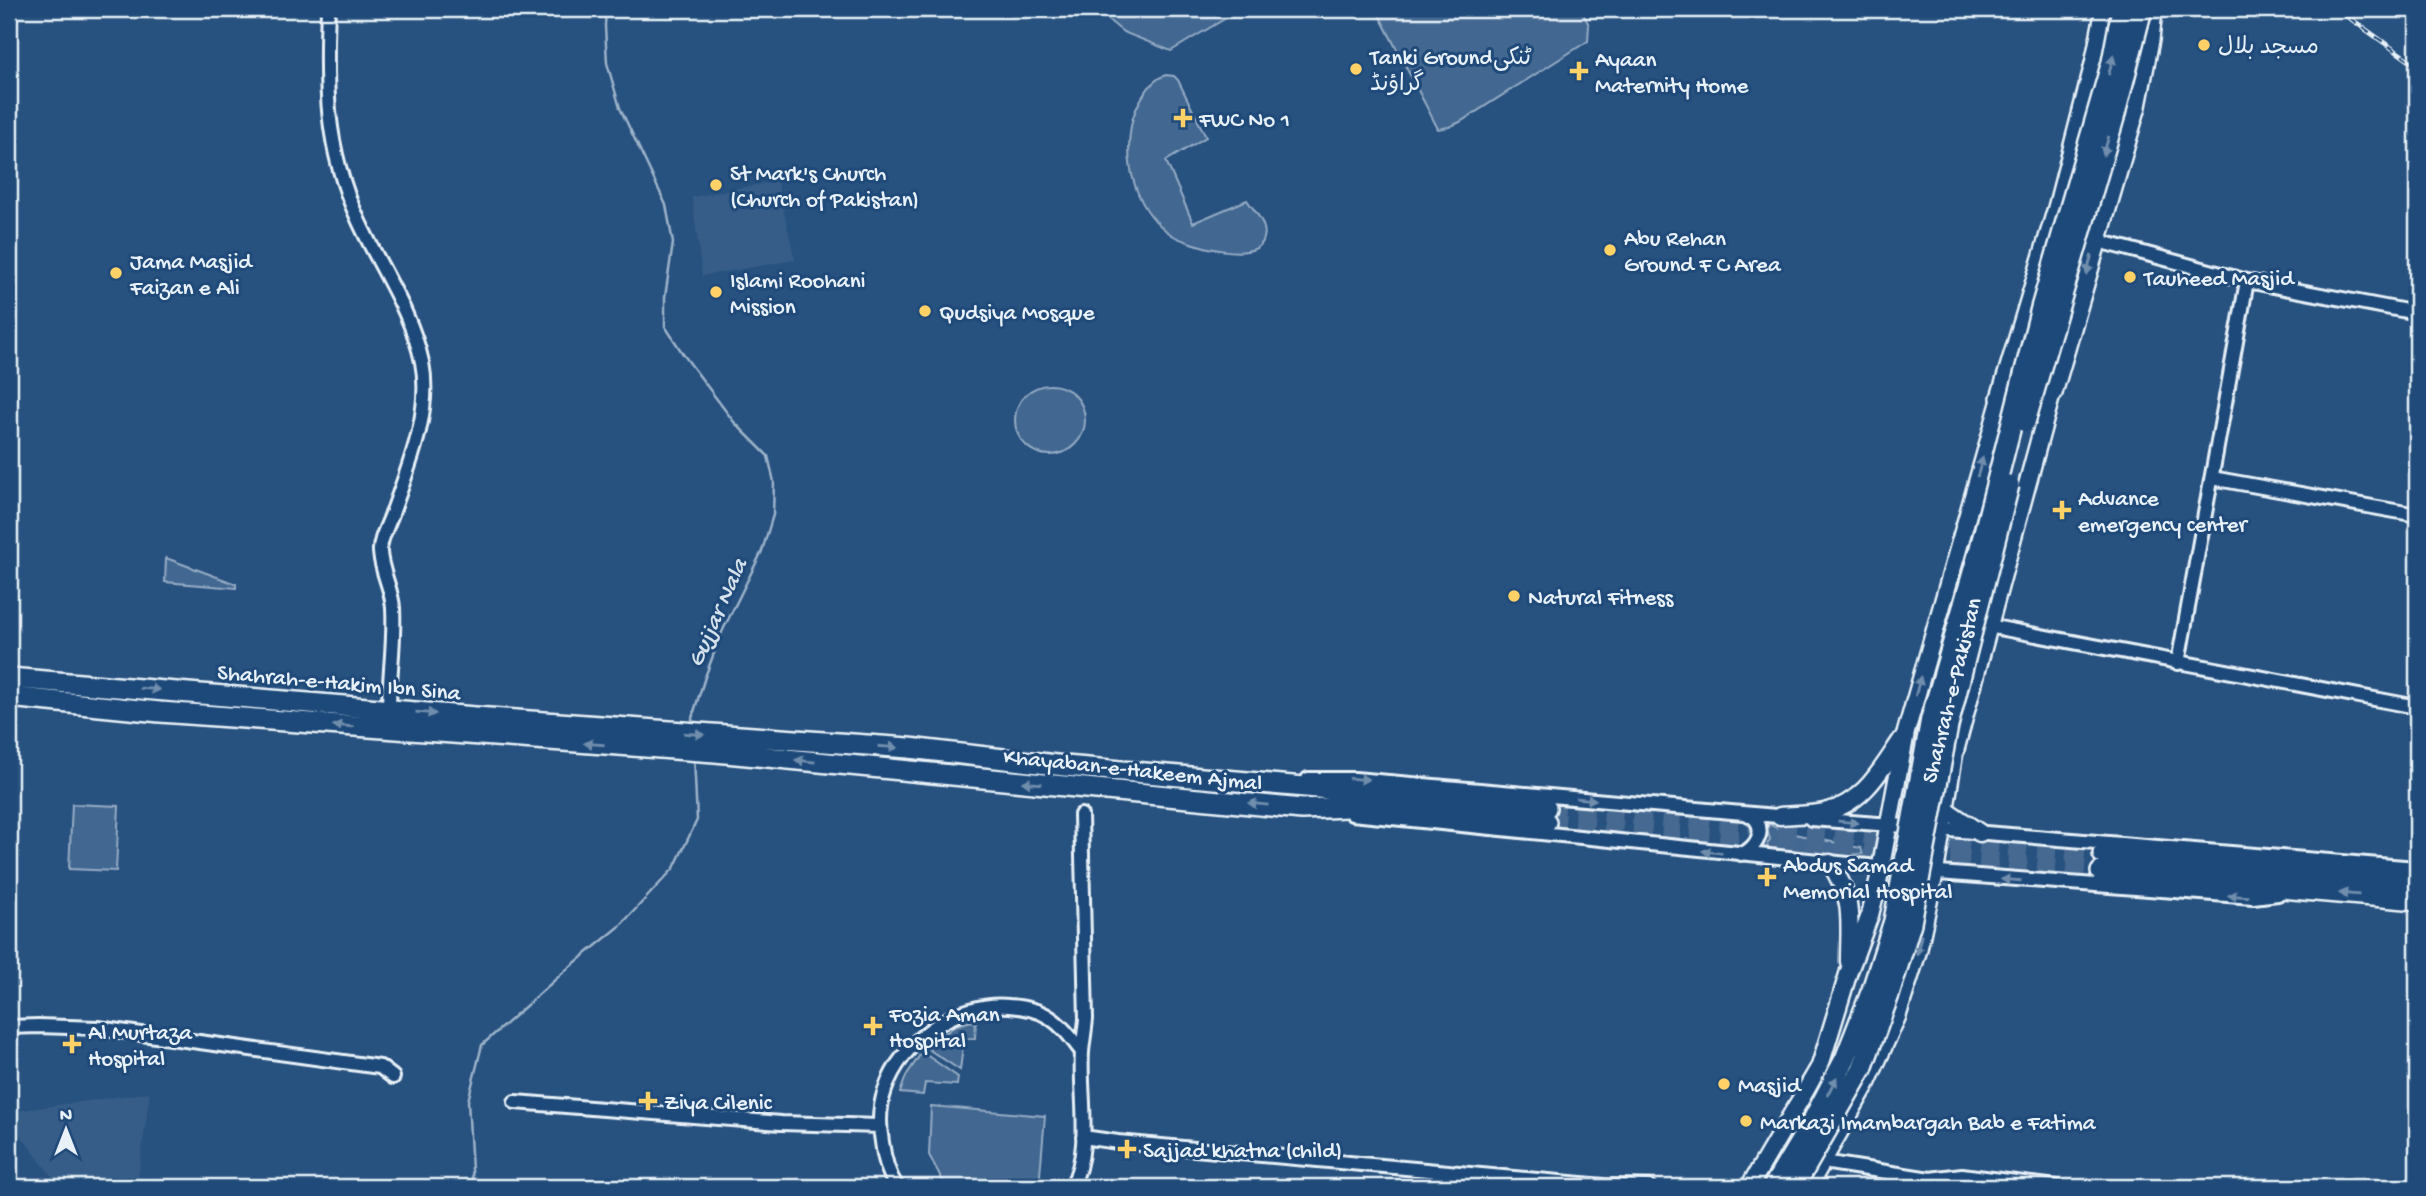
<svg xmlns="http://www.w3.org/2000/svg" width="2426" height="1196" font-family="'Gochi Hand','Playpen Sans Arabic',sans-serif">
	<rect width="100%" height="100%" fill="#27517f"/>
	<filter id="ink" filterUnits="userSpaceOnUse"><feTurbulence type="fractalNoise" baseFrequency=".0143" numOctaves="2"/><feDisplacementMap in="SourceGraphic" scale="14" xChannelSelector="R" yChannelSelector="G"/><feConvolveMatrix kernelMatrix="1 2 1 2 8 2 1 2 1" color-interpolation-filters="sRGB"/></filter>
	<g filter="url(#ink)">
		<path fill="#355d88" d="M 777,181 L 795,260 L 702,276 L 692,197 Z
			M 150,1092 L 137,1187 L 60,1187 L 9,1120 L 9,1112 Z"/>
		<path fill="#436891" stroke="#96acc4" stroke-width="2" d="M 1095,9 L 1241,9 L 1171,51 L 1123,32 Z
			M 1376,9 L 1581,9 L 1589,25 L 1588,41 L 1460,122 L 1449,127 L 1438,129 Z
			M 1166,75 L 1174,76 L 1178,80 L 1206,137 L 1166,161 L 1193,223 L 1247,200 C 1254,210 1268,225 1264,238 C 1258,265 1188,245 1172,235 C 1136,211 1124,166 1131,126 C 1134,109 1148,80 1166,75 Z
			M1015 420a35 35 0 1 1 70 0a35 35 0 1 1-70 0Z
			M 166,558 L 236,584 L 236,588 L 165,582 Z
			M 72,804 L 119,806 L 116,871 L 69,869 Z
			M 1769,824 L 1785,832 L 1861,848 L 1863,854 L 1823,856 L 1766,853 L 1765,849 L 1770,839 L 1767,830 Z
			M 972,1021 L 976,1023 L 975,1038 L 964,1039 L 960,1070 L 925,1047 L 957,1025 Z
			M 922,1052 L 958,1077 L 957,1085 L 925,1083 L 923,1095 L 900,1093 L 906,1076 Z
			M 931,1106 L 1045,1116 L 1039,1187 L 990,1187 L 944,1183 L 929,1155 Z"/>
		<g fill="none" stroke-linecap="round" stroke-linejoin="round">
			<path stroke="#9db3c9" stroke-width="2.5" d="M 606,9 L 605,26 L 607,63 L 620,108 L 666,205 L 673,243 L 665,297 L 665,326 L 683,354 L 734,422 L 768,456 L 774,482 L 773,515 L 762,551 L 722,632 L 705,677 L 692,718 L 693,726
				M 473,1187 L 468,1101 L 482,1045 L 566,970 L 619,927 L 674,868 L 697,820 L 694,757"/>
			<path stroke="#446991" stroke-width="19" stroke-dasharray="19 10" stroke-linecap="butt" d="M 1546,808 L 2103,854
				M 1546,822 L 2101,872"/>
			<g stroke="#e8f1f8" stroke-width="18">
				<path id="minor" d="M 328,9 C 325,83 325,147 357,217 C 378,265 411,310 422,362 C 432,412 409,465 393,511 C 389,523 379,540 380,552 C 381,571 392,589 393,608 C 395,642 389,676 389,709
					M 2106,243 L 2247,281 L 2417,313
					M 2212,478 L 2417,515
					M 1983,625 L 2417,707
					M 2178,663 L 2247,281
					M 1308,779 L 1355,779 L 1789,817
					M 1352,814 L 1908,870
					M 1811,819 L 1918,827
					M 1936,829 L 2417,868
					M 1741,854 C 1759,848 1769,823 1747,814
					M 1926,872 L 2253,897 L 2278,894
					M 9,1027 L 38,1026 L 98,1028 L 380,1067 L 393,1077
					M 515,1102 L 781,1123 L 879,1126
					M 1083,1137 L 1118,1142 L 1604,1186 L 1649,1187
					M 1823,1162 L 1930,1179 L 1962,1175 L 2056,1187
					M 9,1185 L 11,1187
					M 897,1187 C 888,1174 884,1158 882,1142 C 879,1125 879,1107 885,1090 C 901,1041 957,1001 1009,1006 C 1023,1007 1037,1009 1049,1017 C 1063,1026 1072,1039 1082,1052
					M 1071,1187 C 1093,1151 1079,1092 1082,1052 C 1083,1041 1085,1030 1086,1019 L 1081,815"/>
			</g>
			<g stroke="#e8f1f8" stroke-width="21">
				<path id="major" d="M 1946,810 L 1980,833
					M 1780,816 C 1794,815 1810,815 1824,812 C 1863,805 1882,768 1902,739
					M 1830,863 C 1855,901 1849,919 1849,962
					M 1749,1187 L 1820,1066 L 1849,971 L 1870,915 L 1878,882 L 1906,732 L 2001,398
					M 1808,1187 L 1867,1083 L 1897,1017 L 1918,951 L 1935,872 L 1954,755 L 2052,393"/>
			</g>
			<g stroke="#e8f1f8" stroke-width="24">
				<path id="highway" d="M 2052,393 L 2136,106 L 2149,40 L 2152,9
					M 2001,398 L 2058,208 L 2095,64 L 2106,9
					M 9,678 L 475,717 L 909,748 L 1065,766 L 1546,808
					M 9,697 L 160,712 L 715,752 L 1302,809 L 1369,806 L 1546,822
					M 2103,854 L 2417,881
					M 2101,872 L 2417,900"/>
			</g>
			<use href="#minor" stroke="#1f4a7a" stroke-width="12"/>
			<use href="#major" stroke="#1f4a7a" stroke-width="16"/>
			<use href="#highway" stroke="#1f4a7a" stroke-width="19"/>
			<g stroke="#e8f1f8" stroke-width="5">
				<path id="rail" d="M 2337,9 L 2417,66"/>
			</g>
			<use href="#rail" stroke="#1f4a7a" stroke-width="2.5" stroke-dasharray="8" stroke-linecap="butt"/>
			<g stroke="#e8f1f8" stroke-width="24" stroke-linecap="butt">
				<path id="highway-bridge" d="M 2025,422 L 2114,118 L 2142,9
					M 1773,1187 L 1813,1120 L 1845,1059 L 1872,990 L 1894,921 L 1931,719 L 1980,548 L 2041,308 L 2112,62 L 2122,9
					M 1794,1187 L 1862,1069 L 1890,992 L 1911,923 L 1948,726 L 2009,485"/>
			</g>
			<use href="#highway-bridge" stroke="#1f4a7a" stroke-width="19"/>
		</g>
		<defs><path id="oneway-solid" d="M-6-.8H1V-3.2L6.5 0L1 3.2V.8H-6Z" transform="scale(1.75)"/></defs>
		<g fill="#6f8dac">
			<use href="#oneway-solid" transform="translate(2111 65) rotate(-76)"/>
			<use href="#oneway-solid" transform="translate(2106 146) rotate(106)"/>
			<use href="#oneway-solid" transform="translate(2089 265) rotate(105)"/>
			<use href="#oneway-solid" transform="translate(1980 467) rotate(-74)"/>
			<use href="#oneway-solid" transform="translate(1918 686) rotate(-75)"/>
			<use href="#oneway-solid" transform="translate(150 689) rotate(5)"/>
			<use href="#oneway-solid" transform="translate(426 713) rotate(5)"/>
			<use href="#oneway-solid" transform="translate(343 726) rotate(-176)"/>
			<use href="#oneway-solid" transform="translate(694 734) rotate(4)"/>
			<use href="#oneway-solid" transform="translate(594 744) rotate(-176)"/>
			<use href="#oneway-solid" transform="translate(888 747) rotate(4)"/>
			<use href="#oneway-solid" transform="translate(805 761) rotate(-174)"/>
			<use href="#oneway-solid" transform="translate(1359 779) rotate(3)"/>
			<use href="#oneway-solid" transform="translate(1032 783) rotate(-175)"/>
			<use href="#oneway-solid" transform="translate(1586 799) rotate(5)"/>
			<use href="#oneway-solid" transform="translate(1258 804) rotate(-174)"/>
			<use href="#oneway-solid" transform="translate(1848 822) rotate(5)"/>
			<use href="#oneway-solid" transform="translate(1712 852) rotate(-174)"/>
			<use href="#oneway-solid" transform="translate(2011 880) rotate(-176)"/>
			<use href="#oneway-solid" transform="translate(2349 894) rotate(-175)"/>
			<use href="#oneway-solid" transform="translate(2238 896) rotate(-176)"/>
			<use href="#oneway-solid" transform="translate(1919 945) rotate(103)"/>
			<use href="#oneway-solid" transform="translate(1832 1086) rotate(-62)"/>
		</g>
	</g>
	<g fill="#ffd166" stroke="#1f4a7a" stroke-width="2.5">
		<circle cx="2204" cy="45" r="7"/>
		<circle cx="1356" cy="69" r="7"/>
		<path d="M1575.5 60.5h7v7h7v7h-7v7h-7v-7h-7v-7h7z"/>
		<path d="M1179.5 107.5h7v7h7v7h-7v7h-7v-7h-7v-7h7z"/>
		<circle cx="716" cy="185" r="7"/>
		<circle cx="1610" cy="250" r="7"/>
		<circle cx="116" cy="273" r="7"/>
		<circle cx="2130" cy="277" r="7"/>
		<circle cx="716" cy="292" r="7"/>
		<circle cx="925" cy="311" r="7"/>
		<path d="M2058.5 499.5h7v7h7v7h-7v7h-7v-7h-7v-7h7z"/>
		<circle cx="1514" cy="596" r="7"/>
		<path d="M1763.5 866.5h7v7h7v7h-7v7h-7v-7h-7v-7h7z"/>
		<path d="M869.5 1015.5h7v7h7v7h-7v7h-7v-7h-7v-7h7z"/>
		<path d="M68.5 1033.5h7v7h7v7h-7v7h-7v-7h-7v-7h7z"/>
		<circle cx="1724" cy="1084" r="7"/>
		<path d="M644.5 1090.5h7v7h7v7h-7v7h-7v-7h-7v-7h7z"/>
		<circle cx="1746" cy="1121" r="7"/>
		<path d="M1123.5 1138.5h7v7h7v7h-7v7h-7v-7h-7v-7h7z"/>
	</g>
	<g text-anchor="middle" stroke-width="6" stroke-linejoin="round" paint-order="stroke">
		<g font-size="23" fill="#e8f1f8" stroke="#1f4a7a" text-anchor="start">
			<text x="2218" y="53">مسجد بلال</text>
			<text x="1370" y="64">Tanki Groundٹنکی<tspan x="1370" dy="26">گراؤنڈ</tspan></text>
			<text x="1595" y="66">Ayaan<tspan x="1595" dy="26">Maternity Home</tspan></text>
			<text x="1199" y="126">FWC No 1</text>
			<text x="730" y="180">St Mark's Church<tspan x="730" dy="26">(Church of Pakistan)</tspan></text>
			<text x="1624" y="245">Abu Rehan<tspan x="1624" dy="26">Ground F C Area</tspan></text>
			<text x="130" y="268">Jama Masjid<tspan x="130" dy="26">Faizan e Ali</tspan></text>
			<text x="2144" y="285">Tauheed Masjid</text>
			<text x="730" y="287">Islami Roohani<tspan x="730" dy="26">Mission</tspan></text>
			<text x="939" y="319">Qudsiya Mosque</text>
			<text x="2078" y="505">Advance<tspan x="2078" dy="26">emergency center</tspan></text>
			<text x="1528" y="604">Natural Fitness</text>
			<text x="1783" y="872">Abdus Samad<tspan x="1783" dy="26">Memorial Hospital</tspan></text>
			<text x="889" y="1021">Fozia Aman<tspan x="889" dy="26">Hospital</tspan></text>
			<text x="88" y="1039">Al Murtaza<tspan x="88" dy="26">Hospital</tspan></text>
			<text x="1738" y="1092">Masjid</text>
			<text x="664" y="1109">Ziya Cilenic</text>
			<text x="1760" y="1129">Markazi Imambargah Bab e Fatima</text>
			<text x="1143" y="1157">Sajjad khatna (child)</text>
		</g>
		<g font-size="23" fill="#e8f1f8" stroke="#1f4a7a">
			<text transform="translate(339 681) rotate(5)" y="8">Shahrah-e-Hakim Ibn Sina</text>
			<text transform="translate(1950 690) rotate(-76)" y="8">Shahrah-e-Pakistan</text>
			<text transform="translate(1133 768) rotate(6)" y="8">Khayaban-e-Hakeem Ajmal</text>
		</g>
		<g font-size="24" font-style="italic" fill="#d5e2ec" stroke="#1f4a7a">
			<text transform="translate(716 612) rotate(-66)" y="8">Gujjar Nala</text>
		</g>
	</g>
	<rect width="2426" height="1196" fill="none" stroke="#1f4a7a" stroke-width="35"/>
	<rect x="18" y="18" width="2391" height="1161" fill="none" stroke="#e8f1f8" stroke-width="2.5" filter="url(#ink)"/>
	<g transform="translate(66 1130)" stroke="#1f4a7a" stroke-width="5" paint-order="stroke">
	<path d="M0-5L12 26L0 18L-12 26Z" fill="#e8f1f8"/>
	<text y="-10" font-size="19" font-weight="bold" text-anchor="middle" fill="#e8f1f8">N</text>
	</g>
</svg>
